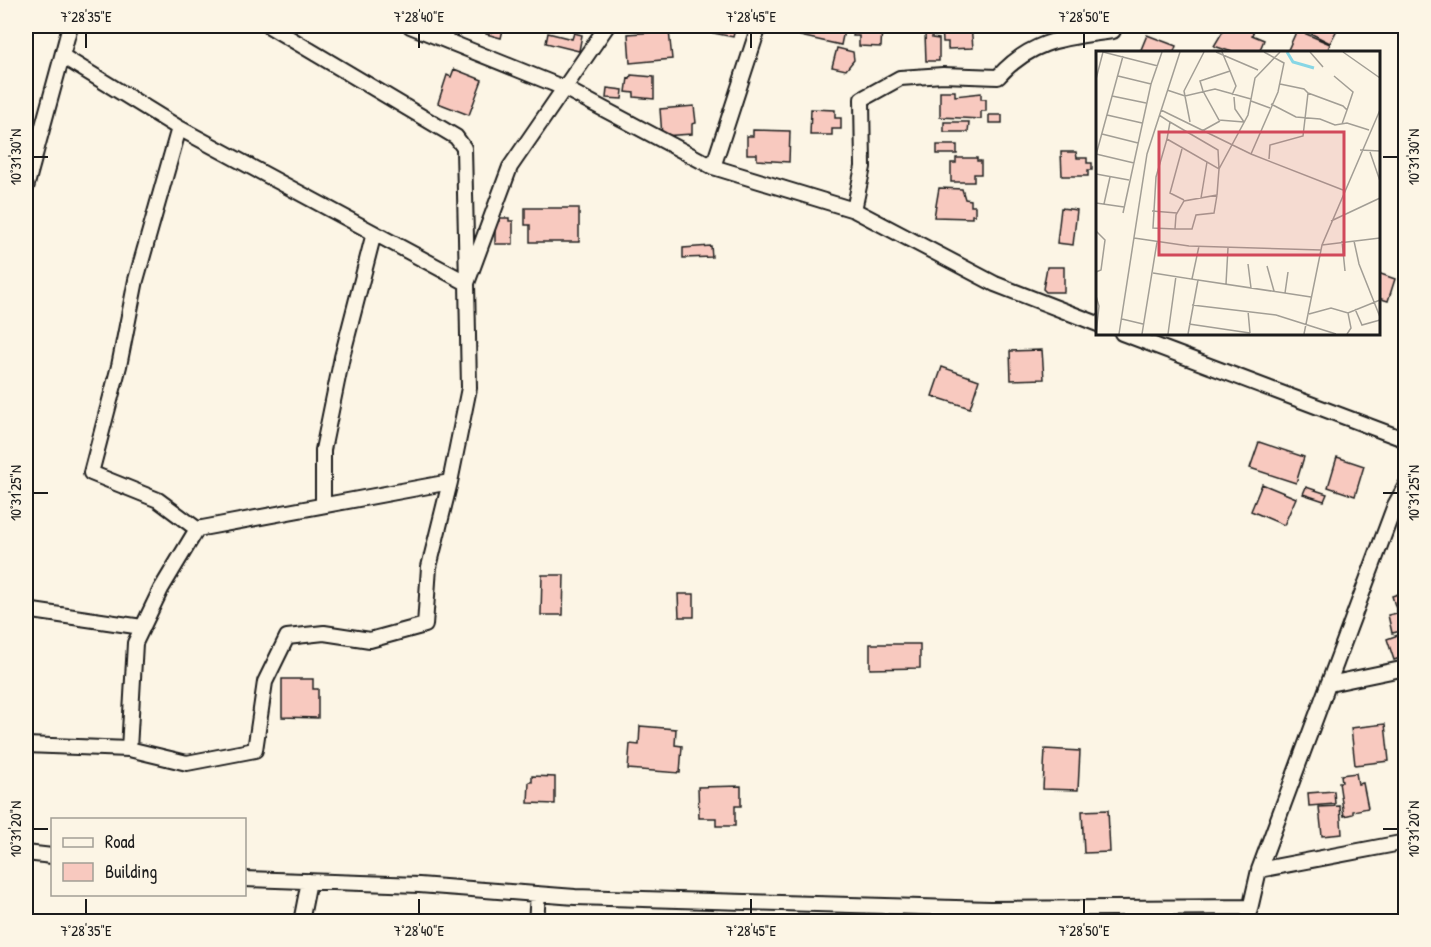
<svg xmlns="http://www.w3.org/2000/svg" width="1431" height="947" font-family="'Patrick Hand',sans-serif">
	<rect width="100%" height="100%" fill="#fcf5e5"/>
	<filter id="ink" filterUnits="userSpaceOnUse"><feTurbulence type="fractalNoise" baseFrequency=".0167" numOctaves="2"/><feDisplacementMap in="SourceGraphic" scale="12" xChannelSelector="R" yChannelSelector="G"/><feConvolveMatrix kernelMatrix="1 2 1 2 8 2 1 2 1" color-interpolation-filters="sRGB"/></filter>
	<g filter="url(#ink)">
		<path fill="#f8c9bf" stroke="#1c1c1c" stroke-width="1.5" d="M 495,26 L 504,26 L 501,38 L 486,34 L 488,27 L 494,29 Z
			M 699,26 L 736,26 L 733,37 L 698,30 Z
			M 803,26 L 845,26 L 841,45 L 800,36 Z
			M 854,26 L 882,26 L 881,47 L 859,46 L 859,36 L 853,36 Z
			M 949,26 L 971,26 L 973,48 L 948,49 L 948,42 L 943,42 L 942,28 L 949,28 Z
			M 1226,26 L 1242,29 L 1243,26 L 1256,26 L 1252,35 L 1264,40 L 1259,52 L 1232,52 L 1214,46 Z
			M 1296,26 L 1339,26 L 1330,43 Z
			M 1297,30 L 1330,44 L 1327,52 L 1287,52 Z
			M 669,31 L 672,59 L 630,63 L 628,34 Z
			M 548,33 L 572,39 L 574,33 L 582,35 L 579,51 L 546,43 Z
			M 925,33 L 932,33 L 932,38 L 939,39 L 939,61 L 926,61 Z
			M 1147,35 L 1176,46 L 1174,52 L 1140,52 Z
			M 837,48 L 853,52 L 854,60 L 846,70 L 832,67 Z
			M 454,69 L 482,80 L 469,115 L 438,103 L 447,75 L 451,77 Z
			M 631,75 L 654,77 L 654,99 L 634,97 L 634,93 L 626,92 L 628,78 L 630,79 Z
			M 607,88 L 623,90 L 622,99 L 606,98 Z
			M 940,91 L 955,91 L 955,96 L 981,93 L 981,99 L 986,99 L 986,111 L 981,111 L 981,119 L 940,117 Z
			M 694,106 L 696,123 L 692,124 L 692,134 L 662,136 L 660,109 Z
			M 811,109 L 835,110 L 835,118 L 841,118 L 841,129 L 832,129 L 832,135 L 810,135 Z
			M 989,115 L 1002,115 L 1002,123 L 989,123 Z
			M 944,122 L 969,122 L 968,132 L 944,132 Z
			M 753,130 L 790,131 L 789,162 L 757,160 L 757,154 L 747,154 L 747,136 L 753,136 Z
			M 937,145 L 957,145 L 957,154 L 937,154 Z
			M 1061,152 L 1076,152 L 1077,158 L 1087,158 L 1087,163 L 1092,163 L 1092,170 L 1088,170 L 1088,176 L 1062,176 Z
			M 956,158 L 977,158 L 977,161 L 981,161 L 981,174 L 974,174 L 974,182 L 951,182 L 951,163 L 956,163 Z
			M 939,188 L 962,189 L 965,199 L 971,200 L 971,206 L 975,206 L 975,215 L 972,215 L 972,218 L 934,217 Z
			M 525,208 L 579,208 L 579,242 L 530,242 L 530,225 L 525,225 Z
			M 1061,208 L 1077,210 L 1073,245 L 1057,243 Z
			M 499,218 L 509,218 L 509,221 L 513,221 L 513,244 L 495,244 L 495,221 L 499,221 Z
			M 711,246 L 712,257 L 683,258 L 683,248 Z
			M 1047,267 L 1064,267 L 1064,292 L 1046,292 L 1043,289 Z
			M 1378,273 L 1395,279 L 1388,301 L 1378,298 Z
			M 1042,350 L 1044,379 L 1011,380 L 1010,351 Z
			M 942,367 L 979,380 L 970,408 L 932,396 Z
			M 1259,442 L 1304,457 L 1296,483 L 1250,468 Z
			M 1337,457 L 1364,466 L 1355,496 L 1328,487 Z
			M 1262,484 L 1296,498 L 1284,525 L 1251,511 Z
			M 1306,487 L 1327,494 L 1324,501 L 1303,494 Z
			M 542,575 L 564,575 L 563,615 L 541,615 Z
			M 1404,592 L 1406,609 L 1397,612 L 1392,596 Z
			M 678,594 L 694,594 L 694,617 L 679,617 Z
			M 1406,611 L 1406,630 L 1392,633 L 1388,615 Z
			M 1406,632 L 1406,656 L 1394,660 L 1387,639 Z
			M 870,644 L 920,644 L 920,668 L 870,669 Z
			M 282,679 L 313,679 L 313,689 L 318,689 L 318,718 L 282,717 Z
			M 1385,724 L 1389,761 L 1355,765 L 1351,728 Z
			M 640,726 L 676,729 L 675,745 L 682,746 L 680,773 L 628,769 L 630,744 L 639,745 Z
			M 1045,749 L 1080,751 L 1078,790 L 1043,789 Z
			M 1356,773 L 1358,784 L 1363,783 L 1368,808 L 1353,811 L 1353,814 L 1344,816 L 1339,782 L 1342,782 L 1341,775 Z
			M 532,776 L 555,777 L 555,804 L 528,803 L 529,782 L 532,782 Z
			M 741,786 L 741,806 L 735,806 L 735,826 L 716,826 L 716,818 L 699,818 L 698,787 Z
			M 1334,791 L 1335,804 L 1309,806 L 1308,793 Z
			M 1340,806 L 1342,834 L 1322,836 L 1319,807 Z
			M 1108,810 L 1110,852 L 1084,853 L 1082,811 Z"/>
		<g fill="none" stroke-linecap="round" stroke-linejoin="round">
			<g stroke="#1c1c1c" stroke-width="18">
				<path id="minor" d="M 70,26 L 62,56 L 179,128 L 467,283 L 464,148 L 456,137 L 269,26
					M 410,26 L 564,88 L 713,167 L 854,210 L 995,284 L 1098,324
					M 179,128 L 136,280 L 119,366 L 91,473 L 158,500 L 197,529
					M 713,167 L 759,26
					M 26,188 L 62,56
					M 854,210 L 863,167 L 862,99 L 900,78 L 943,75 L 998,77 C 1032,39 1065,38 1113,31 L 1113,26
					M 1122,333 L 1406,440
					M 323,505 L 323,450 L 342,357 L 374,233
					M 26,610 L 142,627
					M 1329,684 L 1406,668
					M 26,745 L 129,749 L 135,643 L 161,589 L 197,529 L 450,482 L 469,388 L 467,283 L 510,167 L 607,26
					M 129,749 L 187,763 L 255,750 L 265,682 L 287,637 L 324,633 L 370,640 L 425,625 L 429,567 L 450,482
					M 26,853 L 52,856
					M 1259,870 L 1406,842
					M 244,879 L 419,885 L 575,897 L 990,909 L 1250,907
					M 301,922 L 309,881
					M 536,922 L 538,894
					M 1247,922 L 1259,870 L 1395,505 L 1406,485"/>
			</g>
			<use href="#minor" stroke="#fcf5e5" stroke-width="14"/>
		</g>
	</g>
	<path fill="none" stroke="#1c1c1c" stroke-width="2" d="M 86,33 L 86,48M 419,33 L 419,48M 751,33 L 751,48M 1084,33 L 1084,48M 33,157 L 48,157M 1383,157 L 1398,157M 33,493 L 48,493M 1383,493 L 1398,493M 33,829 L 48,829M 1383,829 L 1398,829M 86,899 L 86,914M 419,899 L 419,914M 751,899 L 751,914M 1084,899 L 1084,914"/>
	<g transform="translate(1096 51)">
		<rect width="284" height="284" fill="#fcf5e5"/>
		<path fill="none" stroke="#87d6e5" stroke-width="3" d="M 191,1 L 197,11 L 218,17"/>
		<path fill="none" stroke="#a29e95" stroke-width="1.5" d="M 7,1 L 62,15M 120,1 L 162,19M 126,1 L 134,20 L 104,30 L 107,40 L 123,69 L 148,71M 214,1 L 227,16M 247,1 L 284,27M 134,20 L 140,35 L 136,44M 22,25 L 55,33M 238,25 L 257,41 L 251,59M 0,28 L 7,1M 71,39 L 89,45 L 119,38 L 155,48M 212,42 L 247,55 L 251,59 L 246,73M 16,45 L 50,52M 138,46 L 139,58 L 148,71M 155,50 L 174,57M 175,53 L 200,66 L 224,68 L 239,74 L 251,72 L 273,79M 65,59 L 155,103 L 247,139M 11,64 L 46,72M 63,64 L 74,71 L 71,88 L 123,118 L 122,99 L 74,71M 94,71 L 88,40 L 108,1M 106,80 L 124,70M 6,83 L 42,92M 71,88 L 60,126 L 57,177 L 79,178 L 80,164 L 88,150 L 121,144 L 123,118 L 152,64 L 159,27 L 184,1M 86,98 L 74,142 L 88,149M 264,99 L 284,100M 274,101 L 284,130M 0,103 L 38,112M 155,103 L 182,41 L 188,12 L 168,1M 0,104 L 27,5M 173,108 L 174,94 L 207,85 L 212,42 L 208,38 L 184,33M 0,123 L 33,129M 105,147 L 111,111M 0,152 L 28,156M 8,153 L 14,126M 56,160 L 81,162M 27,162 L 55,33 L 66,1M 235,170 L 284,147M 79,178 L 96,178 L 100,164 L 118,162 L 121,144M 0,180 L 9,189 L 5,219 L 0,221M 38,187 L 93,195 L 225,199M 246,190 L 249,220M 258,190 L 263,213 L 284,266M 226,194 L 284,187M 152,213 L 155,237M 171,215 L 178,240M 57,222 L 102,229 L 92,283M 96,228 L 103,195M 102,229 L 215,246M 130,233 L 132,197M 189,242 L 192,221M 0,245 L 3,255 L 0,283M 96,254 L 180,264 L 240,283M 259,258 L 266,274 L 284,269M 152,260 L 154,282M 213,263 L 235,257 L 252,262 L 284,249M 26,268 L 47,273M 93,273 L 154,282M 23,283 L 51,103 L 84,1M 46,283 L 61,191M 72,283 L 80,225M 208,283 L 226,194 L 284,59M 251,283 L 255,277 L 252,262"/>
		<path fill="#d1495b" fill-opacity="0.15" stroke="#d1495b" stroke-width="3" d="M 63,81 L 248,81 L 248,204 L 63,204 Z"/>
		<rect width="284" height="284" fill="none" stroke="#1c1c1c" stroke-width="3"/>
	</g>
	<rect width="1431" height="947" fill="none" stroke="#fcf5e5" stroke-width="66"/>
	<rect x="51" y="818" width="195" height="78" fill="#fcf5e5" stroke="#a29e95" stroke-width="1.5"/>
	<rect x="63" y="838" width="30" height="9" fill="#fcf5e5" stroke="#a29e95" stroke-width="1.5"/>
	<text x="105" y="848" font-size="18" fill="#1c1c1c">Road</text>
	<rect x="63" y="863" width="30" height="18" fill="#f8c9bf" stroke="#a29e95" stroke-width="1.5"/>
	<text x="105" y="878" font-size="18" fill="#1c1c1c">Building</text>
	<rect x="33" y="33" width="1365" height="881" fill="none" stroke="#1c1c1c" stroke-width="2"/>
	<g font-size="15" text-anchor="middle" fill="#1c1c1c">
		<text x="86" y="22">7°28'35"E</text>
		<text x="419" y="22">7°28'40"E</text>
		<text x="751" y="22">7°28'45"E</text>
		<text x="1084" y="22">7°28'50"E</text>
		<text transform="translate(16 157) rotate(-90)" y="5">10°31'30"N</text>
		<text transform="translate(1414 157) rotate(-90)" y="5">10°31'30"N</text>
		<text transform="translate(16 493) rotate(-90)" y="5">10°31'25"N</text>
		<text transform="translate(1414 493) rotate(-90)" y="5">10°31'25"N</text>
		<text transform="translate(16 829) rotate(-90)" y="5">10°31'20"N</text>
		<text transform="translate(1414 829) rotate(-90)" y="5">10°31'20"N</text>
		<text x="86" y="936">7°28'35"E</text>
		<text x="419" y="936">7°28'40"E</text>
		<text x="751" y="936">7°28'45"E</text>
		<text x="1084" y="936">7°28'50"E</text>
	</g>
</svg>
